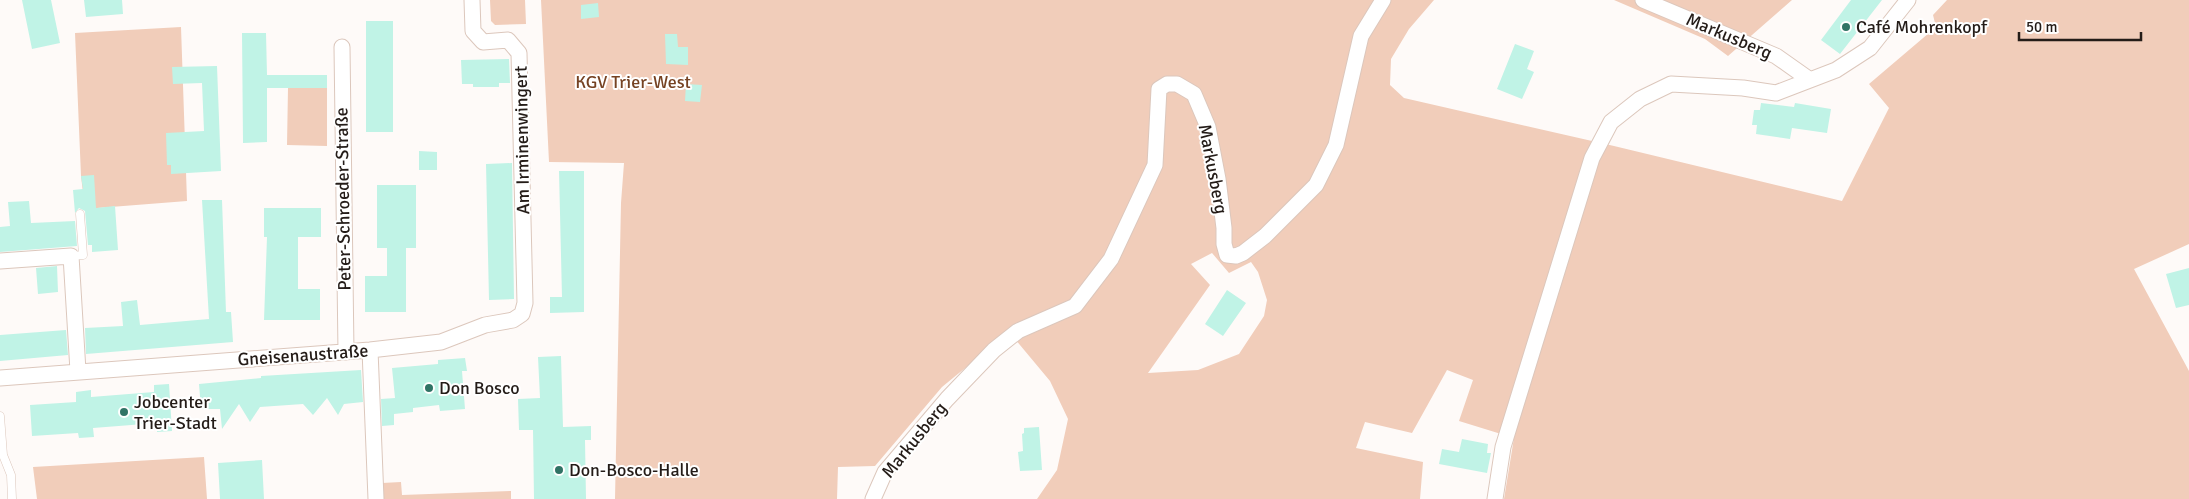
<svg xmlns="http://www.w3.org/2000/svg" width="2189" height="499" font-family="Signika,sans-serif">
	<rect width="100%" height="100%" fill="#fefaf8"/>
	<path fill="#f1cdba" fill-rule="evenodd" d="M 490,0 L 525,0 L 526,24 L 495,25 L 491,21 Z
		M 541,0 L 1434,0 L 1409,29 L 1391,59 L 1390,85 L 1404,98 L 1614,146 L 1842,201 L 1889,108 L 1869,84 L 1936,27 L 1933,15 L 1947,0 L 2189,0 L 2189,244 L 2134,269 L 2189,371 L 2189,499 L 1504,499 L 1514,438 L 1459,421 L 1473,380 L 1447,370 L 1412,433 L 1365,422 L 1356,448 L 1423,462 L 1420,499 L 1037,499 L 1057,470 L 1068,419 L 1050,381 L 1009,332 L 942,387 L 875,466 L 838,467 L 837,499 L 615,499 L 621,203 L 624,163 L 549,162 ZM 1212,253 L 1229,273 L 1251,262 L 1258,272 L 1267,300 L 1264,316 L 1239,354 L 1198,370 L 1148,373 L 1210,285 L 1191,264 Z
		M 1614,0 L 1792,0 L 1728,56 L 1705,39 Z
		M 181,27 L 187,201 L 85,209 L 81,176 L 75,33 Z
		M 288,88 L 327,88 L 327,146 L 287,145 Z
		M 204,457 L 207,499 L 37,499 L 33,467 Z
		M 401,482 L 402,495 L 511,491 L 511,499 L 383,499 L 382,483 Z"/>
	<path fill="#c0f3e6" d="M 22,0 L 51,0 L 60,43 L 32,49 Z
		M 84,0 L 122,0 L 123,14 L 86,17 Z
		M 1851,0 L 1882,0 L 1840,54 L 1821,40 Z
		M 598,3 L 599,17 L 581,19 L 581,5 Z
		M 366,21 L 393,21 L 393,132 L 366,132 Z
		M 242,33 L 266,33 L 267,75 L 327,75 L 327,88 L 267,88 L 267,142 L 243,143 Z
		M 665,34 L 677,34 L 678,47 L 688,47 L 688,65 L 666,64 Z
		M 1515,44 L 1534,51 L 1527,69 L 1534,72 L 1522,99 L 1497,89 Z
		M 509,59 L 510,83 L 499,83 L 499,87 L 473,87 L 473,84 L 462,84 L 461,60 Z
		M 217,66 L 221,171 L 171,174 L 171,165 L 167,165 L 166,133 L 204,131 L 202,83 L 173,84 L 172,67 Z
		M 686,84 L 702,85 L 700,102 L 685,101 Z
		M 1761,103 L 1794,107 L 1795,103 L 1831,109 L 1827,133 L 1792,128 L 1790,139 L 1756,134 L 1757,125 L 1752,125 L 1754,110 L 1760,110 Z
		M 419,151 L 437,152 L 437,170 L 419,170 Z
		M 512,163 L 514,299 L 489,300 L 486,164 Z
		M 559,171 L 584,171 L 584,312 L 550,313 L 550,297 L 562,297 Z
		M 94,175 L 96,208 L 115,206 L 118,250 L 92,252 L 92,245 L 88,245 L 85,211 L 79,208 L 75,213 L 73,190 L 83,189 L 81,176 Z
		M 377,185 L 416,185 L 416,248 L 406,248 L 406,312 L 365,312 L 365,276 L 387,276 L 387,248 L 377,248 Z
		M 202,200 L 222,200 L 226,312 L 231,312 L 233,342 L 86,354 L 85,328 L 123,326 L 121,302 L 137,300 L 140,325 L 209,319 Z
		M 29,201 L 31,223 L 75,221 L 77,246 L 0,252 L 0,227 L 10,226 L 8,202 Z
		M 264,208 L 321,208 L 321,237 L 298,237 L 298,289 L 320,289 L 320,320 L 264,320 L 267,237 L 264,237 Z
		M 57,266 L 58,292 L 38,294 L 36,268 Z
		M 2189,268 L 2189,305 L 2176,308 L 2166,274 Z
		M 1227,290 L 1246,303 L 1223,336 L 1205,324 Z
		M 66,330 L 68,355 L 0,361 L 0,335 Z
		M 561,356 L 563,427 L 591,426 L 591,440 L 585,440 L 586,499 L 534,499 L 533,430 L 519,430 L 518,399 L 540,398 L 538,357 Z
		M 465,358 L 467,371 L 462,371 L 465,409 L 440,411 L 439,405 L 413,408 L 413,412 L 394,414 L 394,425 L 382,426 L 381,399 L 395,398 L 392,368 L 438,364 L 438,360 Z
		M 361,370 L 363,402 L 344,404 L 338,415 L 327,398 L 313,415 L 303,404 L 260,407 L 250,422 L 239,404 L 222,429 L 220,409 L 201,409 L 199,384 L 261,378 L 261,376 Z
		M 169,384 L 172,431 L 157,432 L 157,423 L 93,428 L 94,437 L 79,438 L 78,433 L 32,436 L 30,405 L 76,402 L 76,392 L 91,390 L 91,397 L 154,392 L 154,385 Z
		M 1039,427 L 1042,470 L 1020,471 L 1018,452 L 1023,451 L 1022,434 L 1024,433 L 1024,428 Z
		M 1462,439 L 1488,444 L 1487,453 L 1491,453 L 1487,473 L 1439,464 L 1442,449 L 1459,452 Z
		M 262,460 L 264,499 L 220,499 L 218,463 Z"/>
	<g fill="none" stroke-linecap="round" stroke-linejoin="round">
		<g stroke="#dcc7bc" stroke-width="9">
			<path id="lane" d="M 71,256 L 83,255 L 80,214
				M 0,416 L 3,455 L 11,475 L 12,499"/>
		</g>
		<g stroke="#dcc7bc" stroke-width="17">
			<path id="street" d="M 1643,0 L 1776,56 L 1810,80
				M 342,47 L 346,352
				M 0,261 L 71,256 L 78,371
				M 370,350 L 376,499
				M 0,378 L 370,350 L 441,342 L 485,325 L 513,320 L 522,314 L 525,303 L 519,53 L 508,40 L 483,42 L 473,31 L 472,0
				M 873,499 L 885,472 L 947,399 L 994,350 L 1018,331 L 1075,306 L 1111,259 L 1155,165 L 1159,89 L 1167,84 L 1177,84 L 1194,94 L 1208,127 L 1218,179 L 1224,228 L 1224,244 L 1227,255 L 1236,256 L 1243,253 L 1265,236 L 1316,185 L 1336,145 L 1361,36 L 1383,0
				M 1495,499 L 1503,447 L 1592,158 L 1611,122 L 1640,99 L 1671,84 L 1743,88 L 1776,93 L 1836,70 L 1870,48 L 1908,0"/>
		</g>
		<use href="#lane" stroke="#fff" stroke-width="8"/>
		<use href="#street" stroke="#fff" stroke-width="15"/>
	</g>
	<g fill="#307365" stroke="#fff" stroke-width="2">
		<circle cx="1846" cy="27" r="5"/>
		<circle cx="429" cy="388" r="5"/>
		<circle cx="124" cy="412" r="5"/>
		<circle cx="559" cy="470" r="5"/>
	</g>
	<g text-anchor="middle" stroke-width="4" stroke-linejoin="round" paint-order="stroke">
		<g font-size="18" fill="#241c18" stroke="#fff" text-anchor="start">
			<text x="1856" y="33">Café Mohrenkopf</text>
			<text x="439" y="394">Don Bosco</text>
			<text x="134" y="408">Jobcenter<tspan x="134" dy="21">Trier-Stadt</tspan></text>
			<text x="569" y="476">Don-Bosco-Halle</text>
		</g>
		<g font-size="18" fill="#241c18" stroke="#fff">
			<text transform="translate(1729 36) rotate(23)" y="6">Markusberg</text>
			<text transform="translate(522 140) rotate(-91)" y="6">Am Irminenwingert</text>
			<text transform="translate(1213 169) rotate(79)" y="6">Markusberg</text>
			<text transform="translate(343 199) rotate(-91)" y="6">Peter-Schroeder-Straße</text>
			<text transform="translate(303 355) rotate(-4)" y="6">Gneisenaustraße</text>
			<text transform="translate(914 440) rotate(-51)" y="6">Markusberg</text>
		</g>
		<g font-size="18" fill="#764222" stroke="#fff">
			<text x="633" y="88">KGV Trier-West</text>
		</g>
	</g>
	<path d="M2019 32v8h122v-8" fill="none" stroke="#241c18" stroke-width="2.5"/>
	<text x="2026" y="32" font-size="15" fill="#241c18" stroke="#ffffff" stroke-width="4" paint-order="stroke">50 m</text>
</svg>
